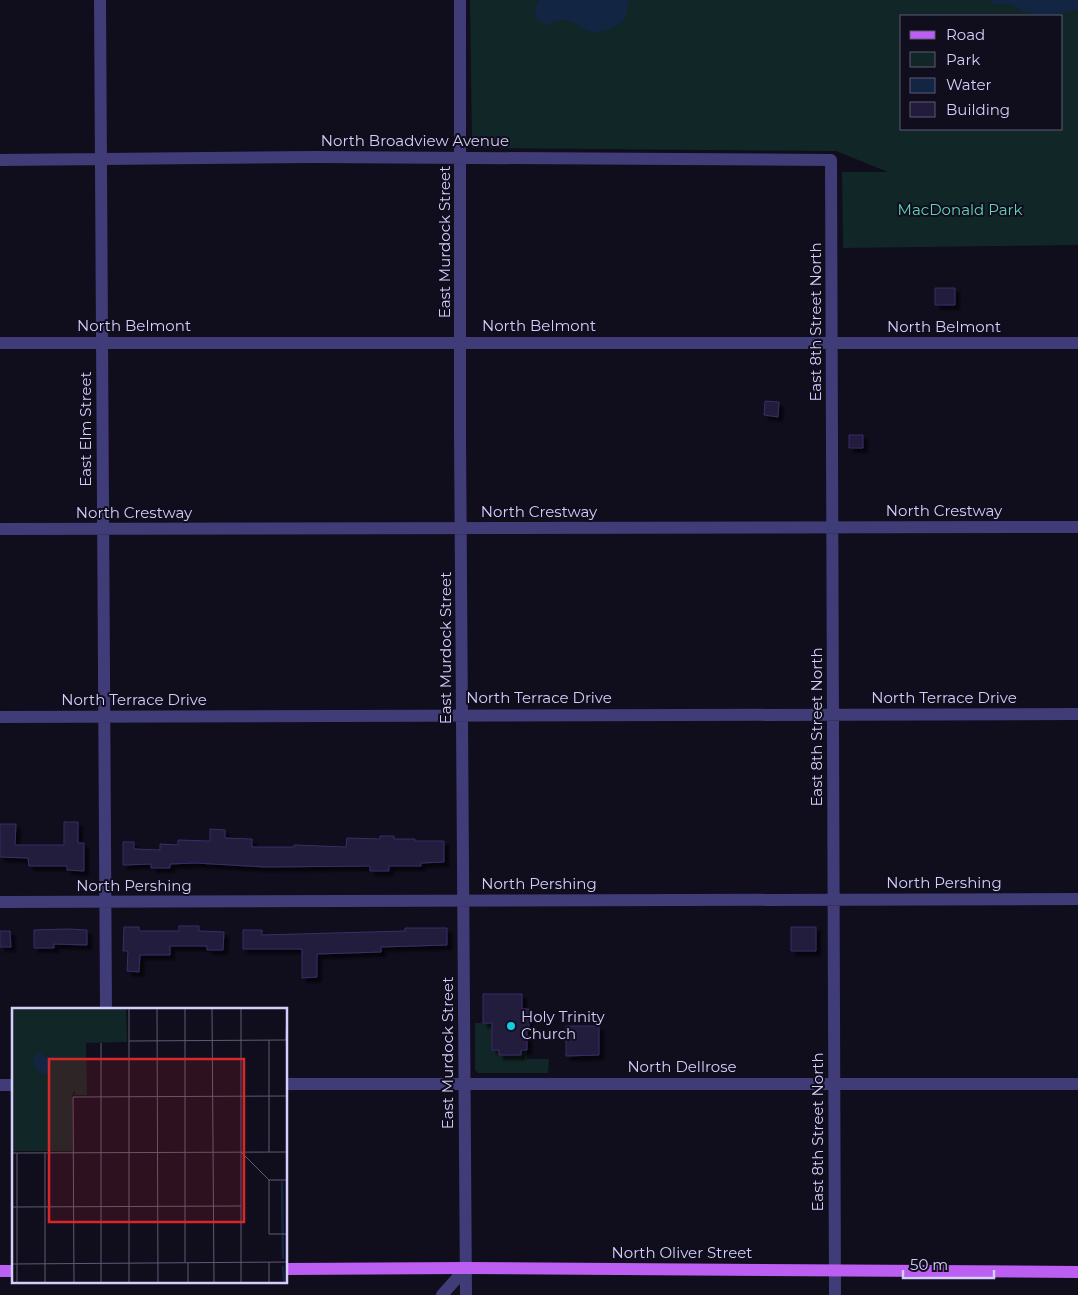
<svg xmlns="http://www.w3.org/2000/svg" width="1078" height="1295" font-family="Montserrat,sans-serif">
	<defs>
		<filter id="shadow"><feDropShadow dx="4.5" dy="4.5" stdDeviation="1" flood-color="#0009"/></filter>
	</defs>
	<rect width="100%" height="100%" fill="#100d1d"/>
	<path fill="#112626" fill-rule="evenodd" d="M 470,0 L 1078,0 L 1078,245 L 843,248 L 842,172 L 888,172 L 836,151 L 472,148 ZM 902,16 L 1062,16 L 1062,129 L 902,129 Z
		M 475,1023 L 492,1023 L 492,1050 L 527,1050 L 527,1059 L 549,1059 L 548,1073 L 478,1073 L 475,1070 Z"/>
	<path fill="#122542" d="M 539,0 L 628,0 C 628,6 627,14 624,19 C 620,26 601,34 593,32 C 572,26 572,13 546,25 L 536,19 L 535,10 Z
		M 989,0 L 1078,0 L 1078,10 L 1045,16 L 1024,12 L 1010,4 L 993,4 Z"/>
	<path fill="#221b3c" stroke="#3a2f66" filter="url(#shadow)" d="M 935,288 L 955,288 L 955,305 L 935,305 Z
		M 765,401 L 779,402 L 778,417 L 764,415 Z
		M 849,435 L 863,435 L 863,448 L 849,448 Z
		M 64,822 L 78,822 L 78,843 L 84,843 L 84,871 L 67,870 L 67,866 L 29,866 L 28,858 L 0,857 L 0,824 L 16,824 L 15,845 L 64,845 Z
		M 210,829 L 225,830 L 225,838 L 252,839 L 252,847 L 294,847 L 294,845 L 346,847 L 347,838 L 380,839 L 380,836 L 394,836 L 394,839 L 415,839 L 415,841 L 444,841 L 444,862 L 421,863 L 421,866 L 389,866 L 389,871 L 370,871 L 370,866 L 265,867 L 195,863 L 170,864 L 170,868 L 151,868 L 151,864 L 123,865 L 123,842 L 134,842 L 134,849 L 160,850 L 160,844 L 178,845 L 178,840 L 210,841 Z
		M 179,926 L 199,926 L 199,931 L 224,932 L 223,950 L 207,950 L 207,946 L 170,946 L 170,955 L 140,955 L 139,972 L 127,971 L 128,951 L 123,951 L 124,927 L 139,927 L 139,931 L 179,931 Z
		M 791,927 L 816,927 L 816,951 L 791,951 Z
		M 405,928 L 447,928 L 447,945 L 381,947 L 381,952 L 317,954 L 317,977 L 302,978 L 302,949 L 243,949 L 243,930 L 262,930 L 262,935 L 405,931 Z
		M 68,929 L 87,930 L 87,945 L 54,944 L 54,948 L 34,948 L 34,930 Z
		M 0,931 L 10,931 L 11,947 L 0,947 Z
		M 483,994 L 522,994 L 522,1009 L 529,1009 L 529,1029 L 527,1029 L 527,1050 L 521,1050 L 521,1055 L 499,1055 L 499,1050 L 492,1050 L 492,1023 L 483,1023 Z
		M 566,1026 L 599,1026 L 599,1055 L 566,1056 Z"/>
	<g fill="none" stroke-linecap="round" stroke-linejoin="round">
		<path stroke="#3f3c78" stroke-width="12" d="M 100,0 L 106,1009
			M 460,0 L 460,435 L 466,1295
			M 0,160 L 315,157 L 831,160 L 835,1295
			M 0,343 L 1078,343
			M 0,529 L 1078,527
			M 0,717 L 1078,714
			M 0,902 L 1078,899
			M 286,1084 L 1078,1084
			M 0,1085 L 14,1085
			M 442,1295 L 466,1268"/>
		<path stroke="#bb5ef1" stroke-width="12" d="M 286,1269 L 466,1268 L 1078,1272
			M 0,1271 L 14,1271"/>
	</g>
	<circle fill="#13cbe1" stroke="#100d1d" stroke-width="2" cx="511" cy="1026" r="5"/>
	<g text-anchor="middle" stroke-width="4" stroke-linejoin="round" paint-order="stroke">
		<g font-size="15" fill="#d3cefb" stroke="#100d1d">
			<text x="415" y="146">North Broadview Avenue</text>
			<text transform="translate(445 242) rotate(-90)" y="5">East Murdock Street</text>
			<text transform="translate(816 322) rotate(-90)" y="5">East 8th Street North</text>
			<text x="134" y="331">North Belmont</text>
			<text x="539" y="331">North Belmont</text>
			<text x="944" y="332">North Belmont</text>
			<text transform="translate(86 429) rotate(-90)" y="5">East Elm Street</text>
			<text x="944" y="516">North Crestway</text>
			<text x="539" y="517">North Crestway</text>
			<text x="134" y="518">North Crestway</text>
			<text transform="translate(446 648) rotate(-90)" y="5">East Murdock Street</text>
			<text x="539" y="703">North Terrace Drive</text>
			<text x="944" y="703">North Terrace Drive</text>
			<text x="134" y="705">North Terrace Drive</text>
			<text transform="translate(817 727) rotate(-90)" y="5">East 8th Street North</text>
			<text x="944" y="888">North Pershing</text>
			<text x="539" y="889">North Pershing</text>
			<text x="134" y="891">North Pershing</text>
			<text transform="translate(448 1053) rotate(-90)" y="5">East Murdock Street</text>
			<text x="682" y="1072">North Dellrose</text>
			<text transform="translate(818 1132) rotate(-90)" y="5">East 8th Street North</text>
			<text x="682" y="1258">North Oliver Street</text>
		</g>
		<g font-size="15" fill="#61d4b8" stroke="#100d1d">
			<text x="960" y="215">MacDonald Park</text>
		</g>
		<g font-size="15" fill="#d3cefb" stroke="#100d1d" text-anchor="start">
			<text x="521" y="1022">Holy Trinity<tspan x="521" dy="17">Church</tspan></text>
		</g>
	</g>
	<g transform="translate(12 1008)">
		<rect width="275" height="275" fill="#100d1d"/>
		<path d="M 0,0 L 114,0 L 115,34 L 74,35 L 75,87 L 63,87 L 63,81 L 60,88 L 60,143 L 0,143 Z" fill="#112626"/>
		<path d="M 28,44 L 33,49 L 41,49 L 34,67 L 28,66 L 20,52 Z" fill="#122542"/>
		<path fill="none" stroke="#122542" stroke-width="2.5" d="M 270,173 L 271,251M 271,258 L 272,275"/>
		<path fill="none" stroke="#5e5a76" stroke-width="1" d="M 117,0 L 117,275M 145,0 L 146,275M 173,0 L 173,254M 200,0 L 202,275M 229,0 L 229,275M 257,32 L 257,144M 274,32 L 275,0M 117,33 L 275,32M 89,35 L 89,275M 33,144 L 33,275M 229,144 L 257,172 L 275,172M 0,145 L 275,144M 5,145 L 5,275M 257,172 L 257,226 L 275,226M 0,199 L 229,198M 257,254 L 257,275M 176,255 L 176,275M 0,256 L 275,254M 62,275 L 61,89 L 275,88"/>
		<path fill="#d62828" fill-opacity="0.15" stroke="#d62828" stroke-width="2.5" d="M 37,51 L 232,51 L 232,214 L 37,214 Z"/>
		<rect width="275" height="275" fill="none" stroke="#d3cefb" stroke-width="2.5"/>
	</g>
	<rect x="900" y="15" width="162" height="115" fill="#100d1d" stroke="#5e5a76"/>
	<rect x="910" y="31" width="25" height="8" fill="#bb5ef1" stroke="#5e5a76"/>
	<text x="946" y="40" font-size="15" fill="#d3cefb">Road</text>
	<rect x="910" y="52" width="25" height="15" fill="#112626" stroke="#5e5a76"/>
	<text x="946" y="65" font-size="15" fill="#d3cefb">Park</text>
	<rect x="910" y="78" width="25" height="15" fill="#122542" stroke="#5e5a76"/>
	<text x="946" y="90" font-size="15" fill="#d3cefb">Water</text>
	<rect x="910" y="102" width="25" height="15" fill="#221b3c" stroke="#5e5a76"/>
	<text x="946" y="115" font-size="15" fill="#d3cefb">Building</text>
	<path d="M903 1270v8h91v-8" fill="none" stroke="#d3cefb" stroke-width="2.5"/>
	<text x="910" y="1270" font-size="15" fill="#d3cefb" stroke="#100d1d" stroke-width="4" paint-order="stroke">50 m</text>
</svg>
